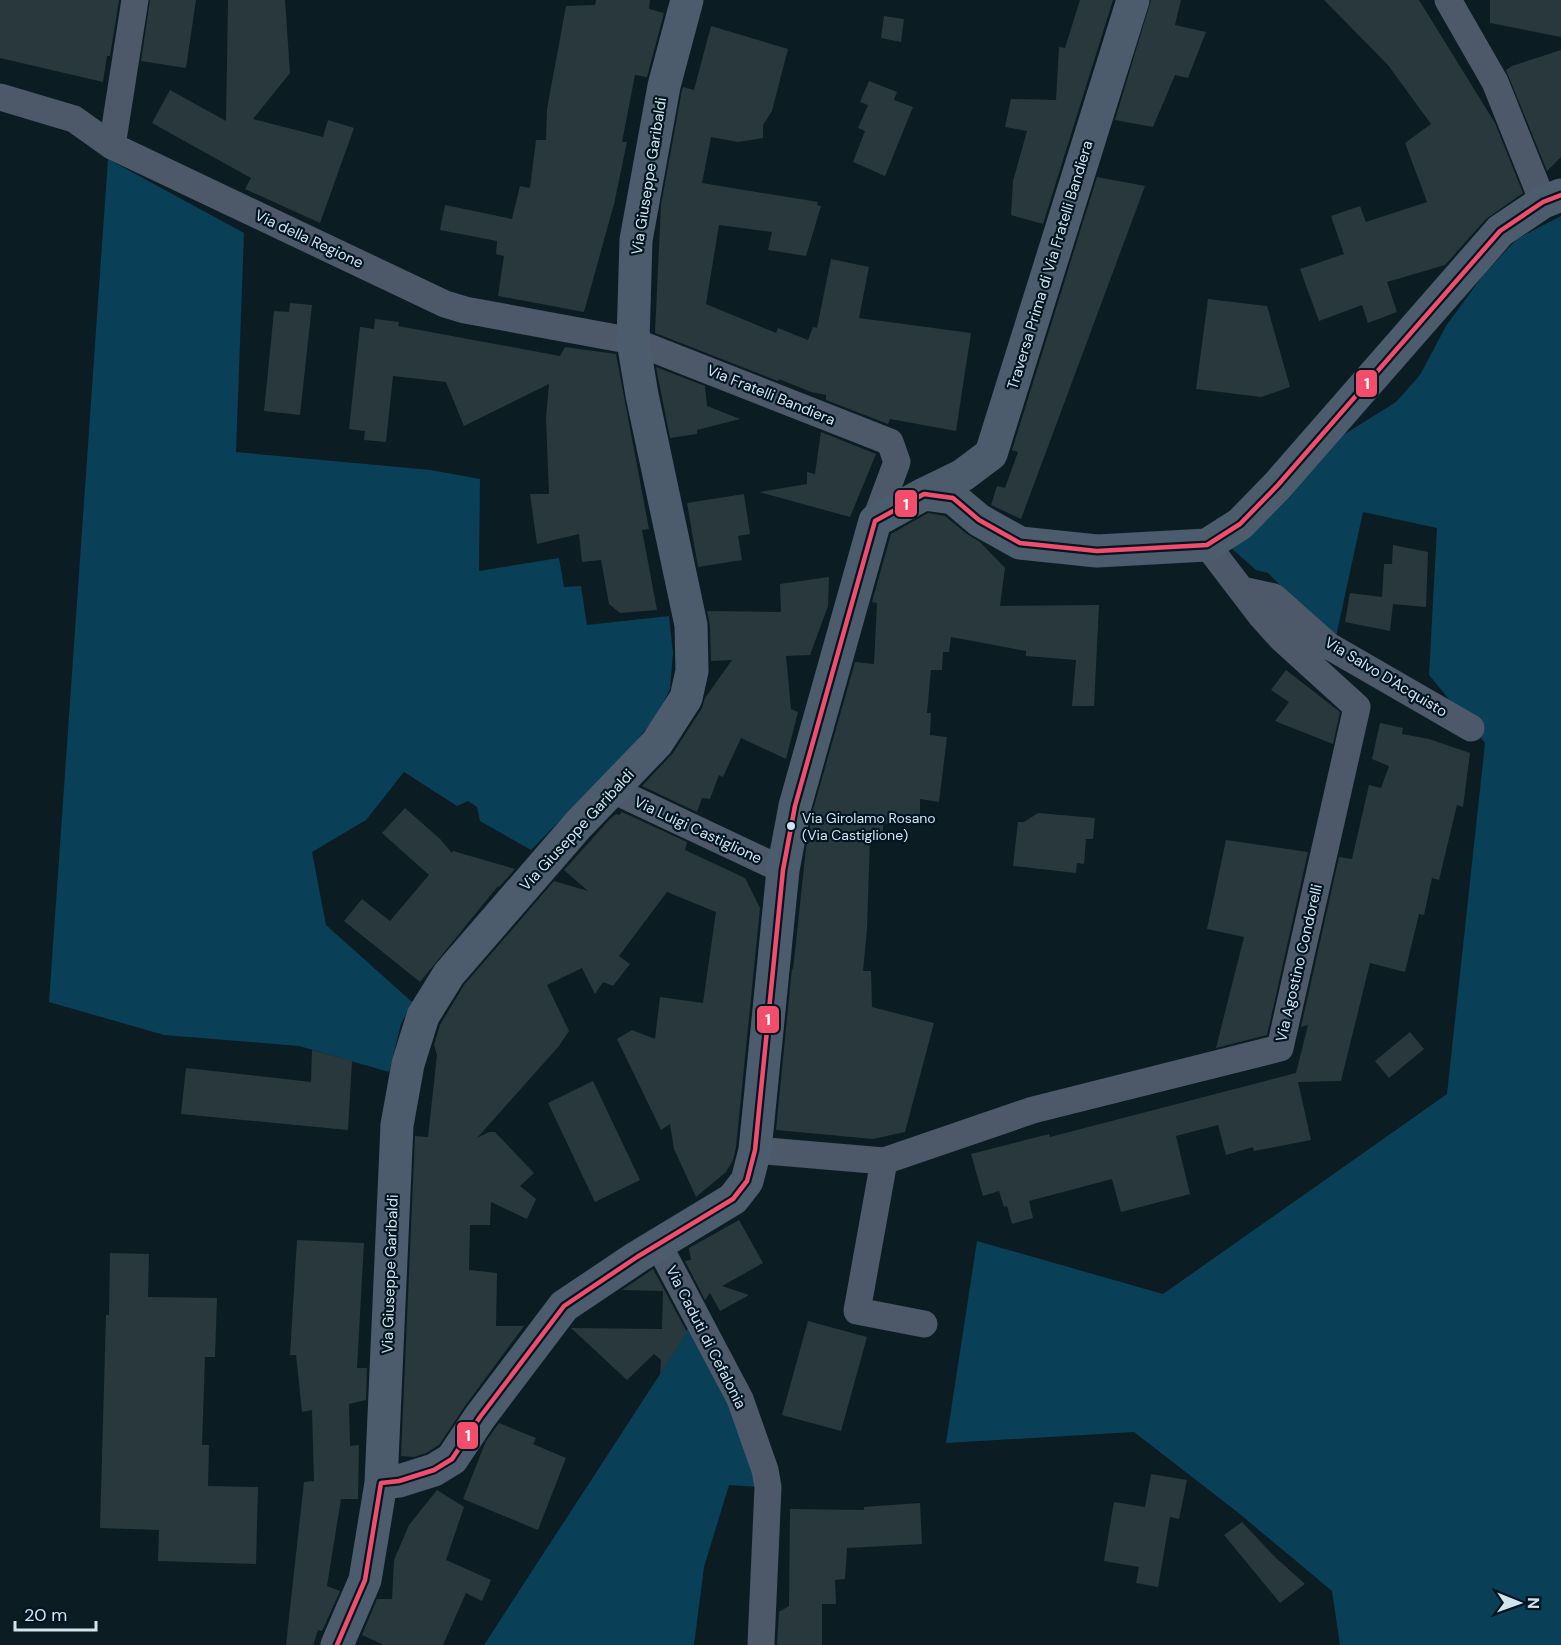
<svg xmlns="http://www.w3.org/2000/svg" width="1561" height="1645" font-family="'DM Sans',sans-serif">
	<rect width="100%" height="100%" fill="#0c1c23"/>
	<path fill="#093f57" d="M 108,159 L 244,233 L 236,452 L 431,470 L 480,479 L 479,571 L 559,558 L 564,587 L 581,586 L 587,625 L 669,616 L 673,653 L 670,689 L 657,715 L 629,750 L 531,850 L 480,821 L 477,807 L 468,801 L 457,806 L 404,772 L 366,820 L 312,852 L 326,925 L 412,1002 L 401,1024 L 389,1072 L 299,1046 L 164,1035 L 49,1002 Z
		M 1561,216 L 1561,1645 L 1340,1645 L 1332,1591 L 1236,1511 L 1134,1432 L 946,1443 L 977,1241 L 1163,1294 L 1447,1094 L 1485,743 L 1429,675 L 1437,528 L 1363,512 L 1335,641 L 1268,573 L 1256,570 L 1230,547 L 1340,437 L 1396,402 L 1420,375 L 1446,326 L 1484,274 L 1517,239 Z
		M 690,1325 L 734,1409 L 758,1487 L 729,1485 L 704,1567 L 694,1645 L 484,1645 L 666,1365 Z"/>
	<path fill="#29383d" d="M 0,0 L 119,0 L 110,56 L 107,56 L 103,82 L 0,58 Z
		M 150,0 L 196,0 L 186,68 L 141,61 Z
		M 228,0 L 285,0 L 290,73 L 253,119 L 323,137 L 328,120 L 354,128 L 320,223 L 245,189 L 251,178 L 152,123 L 170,90 L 226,121 Z
		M 596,0 L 650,0 L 649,9 L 664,13 L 647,77 L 635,75 L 622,142 L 627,142 L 614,204 L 584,312 L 498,296 L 504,256 L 496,254 L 497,241 L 440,230 L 445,205 L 512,219 L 520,186 L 530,188 L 536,140 L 546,140 L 547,109 L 566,6 L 595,5 Z
		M 1080,0 L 1113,0 L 1043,224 L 1011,215 L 1013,181 L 1027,131 L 1005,127 L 1011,99 L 1056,100 L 1059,47 L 1065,48 Z
		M 1151,0 L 1181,0 L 1175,25 L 1206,32 L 1188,78 L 1175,75 L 1153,127 L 1115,120 Z
		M 1324,0 L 1419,0 L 1495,123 L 1523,193 L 1486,219 L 1445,265 L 1387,282 L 1397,312 L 1368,323 L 1362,305 L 1319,321 L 1300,269 L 1344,254 L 1331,216 L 1360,206 L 1366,222 L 1427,202 L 1405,143 L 1431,124 L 1388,65 Z
		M 1490,0 L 1561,0 L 1561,37 L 1490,23 Z
		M 884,16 L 904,19 L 901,42 L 881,38 Z
		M 711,26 L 788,49 L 772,111 L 763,125 L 763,138 L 738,142 L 711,137 L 702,183 L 818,202 L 817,205 L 821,206 L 806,256 L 768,250 L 772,232 L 719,225 L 706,304 L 776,333 L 778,328 L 808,340 L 813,327 L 817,328 L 831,259 L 869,267 L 859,318 L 971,333 L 956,431 L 890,419 L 888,424 L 826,400 L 826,395 L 811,392 L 779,379 L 778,381 L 655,333 L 661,205 L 682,90 L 683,87 L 694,90 Z
		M 1561,50 L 1561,157 L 1547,171 L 1506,70 L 1512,66 Z
		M 869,81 L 897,92 L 894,100 L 913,107 L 885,176 L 853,162 L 865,131 L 858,128 L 868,105 L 860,102 Z
		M 1097,177 L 1145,186 L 1021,519 L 991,505 L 997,486 L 1005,488 L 1018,452 L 1012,450 Z
		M 1208,299 L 1267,306 L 1290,387 L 1261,397 L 1196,389 Z
		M 290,303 L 312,305 L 300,415 L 264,411 L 274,311 L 289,312 Z
		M 375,319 L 399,322 L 398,326 L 560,356 L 565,347 L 616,354 L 649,529 L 642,530 L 657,610 L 620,613 L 609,604 L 601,560 L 582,562 L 579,534 L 537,544 L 530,494 L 549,494 L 546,418 L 549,384 L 464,426 L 446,382 L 393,376 L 386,442 L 364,440 L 365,431 L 349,429 L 360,327 L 374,329 Z
		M 656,367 L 705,386 L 707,406 L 740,419 L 697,430 L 697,434 L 670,438 Z
		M 821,432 L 876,454 L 850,517 L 759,492 L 807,484 L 807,472 L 815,474 Z
		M 744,494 L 750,534 L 738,536 L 742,560 L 698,567 L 687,503 Z
		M 928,513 L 945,516 L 967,534 L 980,542 L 1005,568 L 1000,606 L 1099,605 L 1094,706 L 1072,706 L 1076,660 L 1026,656 L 1026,651 L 951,637 L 949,652 L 943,652 L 942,670 L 931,670 L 927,713 L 931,713 L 930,735 L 947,737 L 939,802 L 920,799 L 920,817 L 893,813 L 891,824 L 883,823 L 883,840 L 870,837 L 867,929 L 863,971 L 871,971 L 872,1007 L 934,1023 L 905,1132 L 873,1139 L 776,1130 L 792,968 L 793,970 L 806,848 L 813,810 L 855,662 L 874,664 L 877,603 L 872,602 L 891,534 Z
		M 1393,545 L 1428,552 L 1426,607 L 1393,604 L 1390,631 L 1345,622 L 1350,593 L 1382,597 L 1384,564 L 1392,564 Z
		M 829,577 L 828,606 L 810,655 L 786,656 L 791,709 L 798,712 L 786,759 L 741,738 L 723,777 L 719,775 L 710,799 L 702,798 L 697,812 L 642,786 L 673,753 L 702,708 L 705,698 L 732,660 L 711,661 L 710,625 L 707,611 L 781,612 L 780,584 Z
		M 1286,670 L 1340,712 L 1333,744 L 1275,721 L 1289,702 L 1271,690 Z
		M 1380,723 L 1403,728 L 1402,734 L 1429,739 L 1470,753 L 1463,807 L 1457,805 L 1439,880 L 1432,878 L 1424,915 L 1419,914 L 1405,972 L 1370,963 L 1341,1081 L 1298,1082 L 1311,1140 L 1254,1151 L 1253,1147 L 1226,1155 L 1218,1125 L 1176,1136 L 1190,1194 L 1121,1212 L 1112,1179 L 1029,1201 L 1033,1218 L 1012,1224 L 1007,1206 L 1004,1207 L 999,1191 L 983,1196 L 971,1154 L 1049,1134 L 1050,1137 L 1296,1073 L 1308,1025 L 1301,1027 L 1339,857 L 1352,859 L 1369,785 L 1381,788 L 1389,766 L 1372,759 Z
		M 405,808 L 440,839 L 452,853 L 453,851 L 515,869 L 499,887 L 498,886 L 420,982 L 344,921 L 362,899 L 390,921 L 429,875 L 382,833 Z
		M 622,812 L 687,842 L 685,850 L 745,878 L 760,908 L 736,1147 L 733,1160 L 726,1172 L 696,1197 L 674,1149 L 670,1124 L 661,1130 L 617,1039 L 632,1030 L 655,1039 L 660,997 L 703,1003 L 716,912 L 667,892 L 619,956 L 630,964 L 613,986 L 603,982 L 595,994 L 582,968 L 547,985 L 569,1031 L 559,1046 L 477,1138 L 489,1132 L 495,1132 L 534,1173 L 520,1186 L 536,1199 L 527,1219 L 491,1202 L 490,1225 L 470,1225 L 469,1270 L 497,1273 L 496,1326 L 524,1326 L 465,1406 L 439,1445 L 426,1453 L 414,1457 L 401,1456 L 415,1136 L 428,1137 L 437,1055 L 434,1045 L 440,1025 L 464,985 L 554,881 L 588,891 L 564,870 L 610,819 L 616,814 L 619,815 Z
		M 1038,813 L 1095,818 L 1093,839 L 1086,839 L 1084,864 L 1077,863 L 1076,873 L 1013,866 L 1018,822 L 1024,822 Z
		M 1226,840 L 1308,852 L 1267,1035 L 1216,1048 L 1244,937 L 1207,929 Z
		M 1410,1032 L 1424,1049 L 1389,1078 L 1375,1061 Z
		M 312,1050 L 352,1061 L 348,1130 L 181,1114 L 186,1068 L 311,1082 Z
		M 593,1081 L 640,1180 L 595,1202 L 548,1103 Z
		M 739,1220 L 763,1263 L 722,1286 L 749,1295 L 720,1311 L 710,1293 L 705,1300 L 685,1261 L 691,1260 L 689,1248 Z
		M 297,1240 L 364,1243 L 357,1368 L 367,1368 L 366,1400 L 349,1404 L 350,1446 L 359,1445 L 358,1499 L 341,1499 L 327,1586 L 340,1591 L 322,1631 L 318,1630 L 313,1645 L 286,1645 L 304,1482 L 314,1481 L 312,1410 L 302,1412 L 296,1355 L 290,1355 Z
		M 110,1253 L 149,1254 L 148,1297 L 217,1298 L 215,1357 L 205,1357 L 202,1445 L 209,1445 L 208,1486 L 258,1487 L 256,1564 L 158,1561 L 159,1530 L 100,1528 L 106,1315 L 109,1315 Z
		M 653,1269 L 687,1332 L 660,1375 L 661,1360 L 654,1354 L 627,1380 L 571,1328 L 662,1329 L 663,1291 L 622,1290 Z
		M 808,1321 L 867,1337 L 841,1431 L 782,1415 Z
		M 499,1423 L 536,1438 L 533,1444 L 566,1458 L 538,1530 L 463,1499 L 486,1441 Z
		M 1151,1474 L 1187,1480 L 1179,1519 L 1170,1517 L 1158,1587 L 1136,1583 L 1139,1567 L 1104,1561 L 1114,1502 L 1145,1507 Z
		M 437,1490 L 464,1507 L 446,1560 L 491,1580 L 482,1601 L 466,1593 L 443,1645 L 384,1645 L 362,1635 L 377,1599 L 392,1599 L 394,1560 L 409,1525 Z
		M 920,1503 L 922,1544 L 847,1548 L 845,1579 L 835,1580 L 836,1604 L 822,1604 L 822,1645 L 777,1645 L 779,1612 L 789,1606 L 790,1509 L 864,1510 L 864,1507 Z
		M 1242,1522 L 1275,1557 L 1305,1584 L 1280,1603 L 1224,1535 Z"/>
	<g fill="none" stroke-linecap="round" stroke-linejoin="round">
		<path stroke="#4d5968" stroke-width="27" d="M 1448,0 L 1495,82 L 1543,202
			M 0,97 L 74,119 L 112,146 L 445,304 L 465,310 L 633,341 L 890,442 L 897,462 L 875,521
			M 112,146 L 135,0
			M 1242,590 L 1274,597 L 1329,646 L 1471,728
			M 613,790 L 783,870
			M 755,1150 L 884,1161 L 1033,1110 L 1280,1048 L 1357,707 L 1281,638 L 1262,617 L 1207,545
			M 884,1161 L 857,1311 L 924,1324
			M 658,1244 L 740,1399 L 765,1470 L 768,1487 L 761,1644"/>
		<path stroke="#4d5c6c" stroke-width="33" d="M 924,494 L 953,498 L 979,520 L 1020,543 L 1097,551 L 1207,545 L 1240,524 L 1278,485 L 1500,231 L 1543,202 L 1561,195
			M 381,1483 L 399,1481 L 434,1470 L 452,1459 L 480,1417 L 564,1306 L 637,1257 L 733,1199 L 747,1181 L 755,1150 L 783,870 L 795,806 L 875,521 L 924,494 L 963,475 L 991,454 L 1133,0
			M 337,1645 L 365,1580 L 381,1483 L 397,1125 L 408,1064 L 423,1016 L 449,974 L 578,825 L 657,743 L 686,698 L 692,671 L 691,625 L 642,395 L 633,341 L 636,240 L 664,86 L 687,0"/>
		<g stroke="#001623" stroke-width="9">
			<path id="bus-1" d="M 337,1645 L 365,1580 L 381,1483 L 399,1481 L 434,1470 L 452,1459 L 480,1417 L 564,1306 L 637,1257 L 733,1199 L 747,1181 L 755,1150 L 783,870 L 795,806 L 875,521 L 924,494 L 953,498 L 979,520 L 1020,543 L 1097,551 L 1207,545 L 1240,524 L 1278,485 L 1500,231 L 1543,202 L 1561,195"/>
		</g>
		<use href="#bus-1" stroke="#f44d6c" stroke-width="4.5"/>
	</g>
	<circle fill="#d3e4ed" stroke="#001623" stroke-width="2" cx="791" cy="826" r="5"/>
	<g text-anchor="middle" stroke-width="4.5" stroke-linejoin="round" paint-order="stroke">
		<g font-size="14" fill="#d3e4ed" stroke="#001623" text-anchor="start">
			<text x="802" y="823">Via Girolamo Rosano<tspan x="802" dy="17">(Via Castiglione)</tspan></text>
		</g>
		<g font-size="15" fill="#d3e4ed" stroke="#001623">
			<text transform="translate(649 176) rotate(-81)" y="5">Via Giuseppe Garibaldi</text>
			<text transform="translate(309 239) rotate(25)" y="5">Via della Regione</text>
			<text transform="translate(1050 265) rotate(-73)" y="5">Traversa Prima di Via Fratelli Bandiera</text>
			<text transform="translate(771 395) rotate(22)" y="5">Via Fratelli Bandiera</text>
			<text transform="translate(1386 677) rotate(31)" y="5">Via Salvo D'Acquisto</text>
			<text transform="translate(577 830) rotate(-47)" y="5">Via Giuseppe Garibaldi</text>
			<text transform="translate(698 830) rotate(25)" y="5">Via Luigi Castiglione</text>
			<text transform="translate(1299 963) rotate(-77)" y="5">Via Agostino Condorelli</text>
			<text transform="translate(390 1274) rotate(-88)" y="5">Via Giuseppe Garibaldi</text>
			<text transform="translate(706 1337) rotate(63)" y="5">Via Caduti di Cefalonia</text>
		</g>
	</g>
	<g stroke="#001623" stroke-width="2">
		<rect x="1355" y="369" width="23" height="29" rx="6" fill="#f44d6c"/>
		<rect x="894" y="489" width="24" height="29" rx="6" fill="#f44d6c"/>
		<rect x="756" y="1005" width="24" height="29" rx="6" fill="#f44d6c"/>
		<rect x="456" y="1421" width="23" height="29" rx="6" fill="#f44d6c"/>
	</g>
	<g font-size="16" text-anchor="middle" font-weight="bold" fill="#fff">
		<text x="1367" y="389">1</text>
		<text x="906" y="510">1</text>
		<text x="768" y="1025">1</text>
		<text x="468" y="1441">1</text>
	</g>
	<g transform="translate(1519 1603) rotate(91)" stroke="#001623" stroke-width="4.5" paint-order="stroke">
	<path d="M0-4.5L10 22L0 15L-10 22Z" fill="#d3e4ed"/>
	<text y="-9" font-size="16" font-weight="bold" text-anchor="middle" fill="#d3e4ed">N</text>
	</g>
	<path d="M15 1621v9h81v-9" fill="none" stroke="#d3e4ed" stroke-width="3"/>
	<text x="24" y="1621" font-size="18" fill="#d3e4ed" stroke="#001623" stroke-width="4.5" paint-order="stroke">20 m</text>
</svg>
